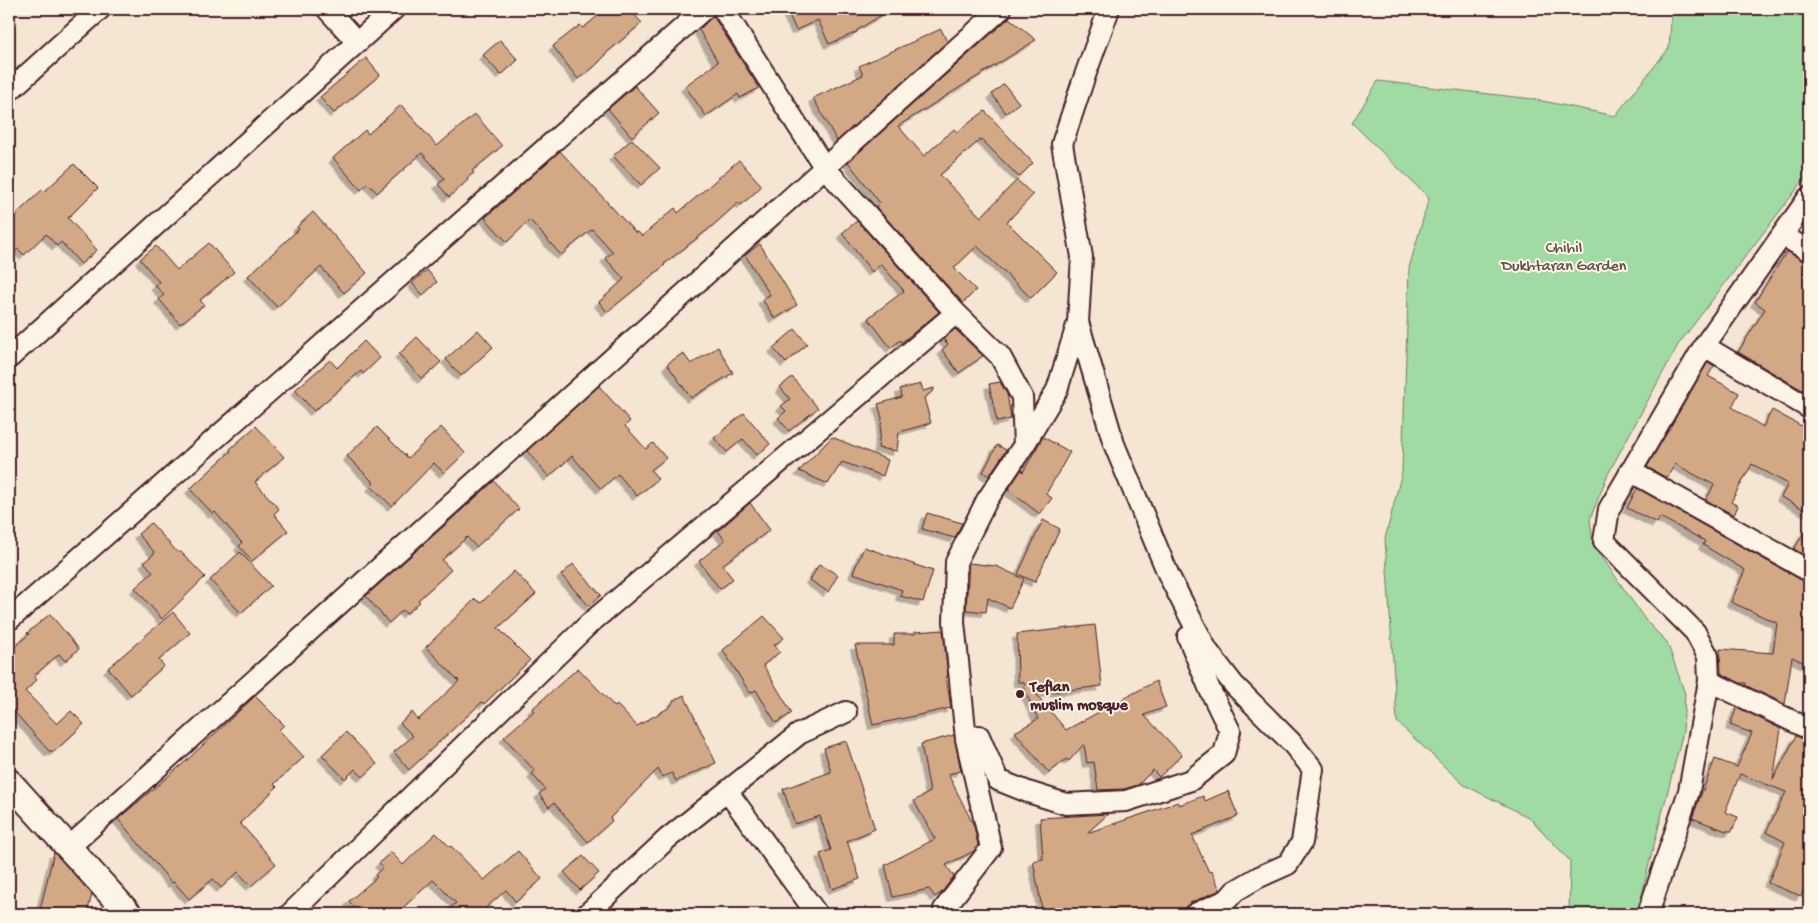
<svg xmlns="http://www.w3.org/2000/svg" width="1818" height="923" font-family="'Gochi Hand',sans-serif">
	<defs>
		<filter id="shadow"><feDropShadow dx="-4.5" dy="4.5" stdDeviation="0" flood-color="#0004"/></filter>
	</defs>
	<rect width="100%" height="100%" fill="#f4e6d2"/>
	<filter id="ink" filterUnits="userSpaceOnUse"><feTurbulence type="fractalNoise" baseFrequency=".02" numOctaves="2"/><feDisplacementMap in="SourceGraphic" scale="10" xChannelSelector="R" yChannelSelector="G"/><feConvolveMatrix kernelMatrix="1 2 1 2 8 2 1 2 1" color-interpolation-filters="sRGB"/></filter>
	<g filter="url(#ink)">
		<path fill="#9fdba2" stroke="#747d66" d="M 1672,9 L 1809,9 L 1809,173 L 1678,345 L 1608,474 L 1590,519 L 1593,544 L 1646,621 L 1667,642 L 1685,694 L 1683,732 L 1648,868 L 1638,914 L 1569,914 L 1570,861 L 1530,818 L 1464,785 L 1397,722 L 1385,539 L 1402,472 L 1409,268 L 1429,198 L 1352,123 L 1378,81 L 1533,99 L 1615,116 L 1669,48 Z"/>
		<path fill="#d2a984" stroke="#4a1f2b" filter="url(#shadow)" d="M 606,9 L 629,9 L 642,23 L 604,55 L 605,56 L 594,67 L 578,79 L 553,46 L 580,25 L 583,28 Z
			M 786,9 L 891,9 L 856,31 L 857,32 L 829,44 L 818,20 L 796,30 Z
			M 713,16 L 759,88 L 740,98 L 738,94 L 706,116 L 685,86 L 718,62 L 699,30 Z
			M 1009,18 L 1036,40 L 898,126 L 924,156 L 954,129 L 957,132 L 985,111 L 1033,163 L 1019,177 L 981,139 L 940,175 L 981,217 L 1017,180 L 1033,195 L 1007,222 L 1057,272 L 1031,298 L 977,246 L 954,268 L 976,290 L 963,303 L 876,207 L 880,203 L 848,162 Z
			M 941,29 L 947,42 L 837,141 L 813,98 L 863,75 L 859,66 Z
			M 500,40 L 518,60 L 501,75 L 483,55 Z
			M 366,58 L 380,75 L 334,113 L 320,97 Z
			M 1004,84 L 1019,103 L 1006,113 L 992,94 Z
			M 635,86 L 659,113 L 632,137 L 608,109 Z
			M 401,105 L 437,146 L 475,114 L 502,146 L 472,171 L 474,173 L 467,178 L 468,180 L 449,197 L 438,184 L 445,179 L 422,153 L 377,193 L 368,183 L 361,190 L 333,158 L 365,130 L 368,134 Z
			M 632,139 L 660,168 L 641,185 L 613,156 Z
			M 560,151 L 620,216 L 636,233 L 638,232 L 642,236 L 675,208 L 678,213 L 739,160 L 762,186 L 741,205 L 739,202 L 710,228 L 664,264 L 665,265 L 607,312 L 599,302 L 624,279 L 605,258 L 613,252 L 592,229 L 561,255 L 530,220 L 507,242 L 485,218 Z
			M 74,164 L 98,188 L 68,218 L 97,250 L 81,264 L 61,242 L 57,246 L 46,234 L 24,255 L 18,249 L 9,257 L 9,221 L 43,189 L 45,191 Z
			M 313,212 L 367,273 L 344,293 L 321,267 L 277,307 L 248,276 L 299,229 L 297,227 Z
			M 857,221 L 939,312 L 902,342 L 900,340 L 891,348 L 868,318 L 904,291 L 881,264 L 872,272 L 842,233 Z
			M 209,243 L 234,272 L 200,300 L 204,305 L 180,324 L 159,299 L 164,295 L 155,285 L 159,282 L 140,259 L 156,246 L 177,270 Z
			M 760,244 L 797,305 L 775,319 L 762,299 L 770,295 L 745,255 Z
			M 1787,251 L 1803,261 L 1809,263 L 1809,394 L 1738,352 L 1765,309 L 1755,302 Z
			M 427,270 L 437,282 L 423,295 L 412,283 Z
			M 795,329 L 807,344 L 786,363 L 773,348 Z
			M 955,329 L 983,356 L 959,373 L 942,350 L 948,344 L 943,339 Z
			M 478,330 L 493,347 L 461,376 L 446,359 Z
			M 417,337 L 441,362 L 422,379 L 399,354 Z
			M 364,341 L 380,358 L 363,374 L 361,371 L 314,411 L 295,390 L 330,360 L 337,368 Z
			M 718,347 L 733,373 L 691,398 L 667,364 L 683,353 L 691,364 Z
			M 1708,362 L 1714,366 L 1708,376 L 1739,393 L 1732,407 L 1763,427 L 1772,410 L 1809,430 L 1809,512 L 1781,497 L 1788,484 L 1752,464 L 1731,502 L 1738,506 L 1734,515 L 1706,500 L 1714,485 L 1675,464 L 1667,478 L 1647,467 Z
			M 792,377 L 818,408 L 789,431 L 778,418 L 786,411 L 781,406 L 790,399 L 780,387 Z
			M 1000,382 L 1007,394 L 1011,419 L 997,422 L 989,384 Z
			M 921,384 L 923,391 L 934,388 L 934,390 L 924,398 L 931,423 L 899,432 L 897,451 L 878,448 L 882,418 L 878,404 L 902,397 L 900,389 Z
			M 599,386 L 630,421 L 625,426 L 646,449 L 653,443 L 666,458 L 651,470 L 658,479 L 637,496 L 618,474 L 601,489 L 572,456 L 549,477 L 527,451 Z
			M 744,413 L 770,444 L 757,455 L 743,439 L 727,452 L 714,438 Z
			M 256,426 L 284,457 L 255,482 L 279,509 L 274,514 L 288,531 L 252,561 L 239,546 L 242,543 L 215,512 L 213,514 L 190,489 L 231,451 L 230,449 Z
			M 377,427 L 408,458 L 441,427 L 465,453 L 444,473 L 434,463 L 392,506 L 371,486 L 374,483 L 347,456 Z
			M 832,437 L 888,460 L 883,476 L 842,462 L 828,484 L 799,471 Z
			M 1043,437 L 1070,452 L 1046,494 L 1052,498 L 1040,514 L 1008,490 L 1022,469 L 1023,472 Z
			M 997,445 L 1006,450 L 989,476 L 983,472 Z
			M 494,481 L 519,509 L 476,547 L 467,537 L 442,560 L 451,570 L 418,600 L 420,602 L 406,614 L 403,610 L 389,623 L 366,596 Z
			M 1637,488 L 1803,581 L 1809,583 L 1809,665 L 1792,657 L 1785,704 L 1745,685 L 1746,683 L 1740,683 L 1721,673 L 1720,649 L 1773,653 L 1777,623 L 1731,602 L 1745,570 L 1703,545 L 1705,541 L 1660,517 L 1657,523 L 1627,508 Z
			M 750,503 L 770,530 L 722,565 L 733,579 L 720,589 L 699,561 L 725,540 L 718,531 Z
			M 927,513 L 962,523 L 955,538 L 922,529 Z
			M 1043,520 L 1060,529 L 1035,582 L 1018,574 Z
			M 151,523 L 178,553 L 180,551 L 205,577 L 162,619 L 135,588 L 153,572 L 144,562 L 155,553 L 138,534 Z
			M 1809,525 L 1809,558 L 1794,549 Z
			M 864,547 L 933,571 L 923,602 L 900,596 L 902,590 L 853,573 Z
			M 240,552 L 271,586 L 241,613 L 210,580 Z
			M 969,563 L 996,566 L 1024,579 L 1010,608 L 988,598 L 986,612 L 966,610 Z
			M 573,564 L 601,595 L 589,606 L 561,575 Z
			M 819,564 L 838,575 L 828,592 L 810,580 Z
			M 514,571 L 536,594 L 498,628 L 530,660 L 484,704 L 482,702 L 409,770 L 394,752 L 413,736 L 400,723 L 412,712 L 418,720 L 459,681 L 426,647 L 475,599 L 481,603 Z
			M 173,612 L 190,633 L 159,660 L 164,666 L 131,695 L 108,668 Z
			M 50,614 L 79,649 L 65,661 L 59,654 L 34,676 L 37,680 L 25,691 L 57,724 L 71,711 L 84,724 L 55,751 L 49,751 L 9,706 L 9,652 L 29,634 L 27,633 Z
			M 764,616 L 784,638 L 774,645 L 780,652 L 763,665 L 792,713 L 776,723 L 756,690 L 750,693 L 723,650 Z
			M 1095,625 L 1102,686 L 1036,694 L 1066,730 L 1156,681 L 1166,707 L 1144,715 L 1182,755 L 1159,777 L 1153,770 L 1138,785 L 1124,789 L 1098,790 L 1094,762 L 1087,763 L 1084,744 L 1069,761 L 1066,759 L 1049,773 L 1015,732 L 1038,719 L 1023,687 L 1025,685 L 1024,682 L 1018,682 L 1017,634 Z
			M 943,630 L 948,677 L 946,677 L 951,708 L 873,725 L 855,645 L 894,645 L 894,634 L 915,634 L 915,632 Z
			M 578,668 L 615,707 L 617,705 L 637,726 L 670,707 L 674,700 L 684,695 L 716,763 L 676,781 L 672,773 L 662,777 L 658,769 L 610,818 L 612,821 L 588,842 L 554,803 L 549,807 L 539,794 L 545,789 L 532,774 L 535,771 L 504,737 L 534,711 L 532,709 Z
			M 255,696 L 284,725 L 279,730 L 304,757 L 274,784 L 277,787 L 240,823 L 276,864 L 251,886 L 238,872 L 221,888 L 213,879 L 189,899 L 174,882 L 172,883 L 118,819 L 185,762 Z
			M 1737,707 L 1781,729 L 1773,780 L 1796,736 L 1809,741 L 1809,878 L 1801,896 L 1768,883 L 1785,842 L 1766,832 L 1786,792 L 1740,774 L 1725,812 L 1738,817 L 1732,831 L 1726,831 L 1692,818 L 1715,759 L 1737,767 L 1752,733 L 1730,725 Z
			M 346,732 L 377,764 L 363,777 L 355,769 L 345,779 L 322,755 Z
			M 954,735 L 961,771 L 948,774 L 974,826 L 978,845 L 974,851 L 946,865 L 954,876 L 942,892 L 935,897 L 929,889 L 893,897 L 885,865 L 935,839 L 914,801 L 930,792 L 921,744 Z
			M 846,741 L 875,829 L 847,841 L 860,879 L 832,889 L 820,854 L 831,850 L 820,816 L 795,824 L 783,789 L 831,772 L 824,748 Z
			M 1228,791 L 1238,816 L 1192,835 L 1209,872 L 1212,871 L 1220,890 L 1190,903 L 1185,907 L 1183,914 L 1117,914 L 1115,908 L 1096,914 L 1043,914 L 1033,861 L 1043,859 L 1040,818 L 1108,814 L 1087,833 L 1178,802 L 1179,805 L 1203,796 L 1205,801 Z
			M 436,833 L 450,847 L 451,846 L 484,880 L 518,851 L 542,879 L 516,902 L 506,890 L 479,914 L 443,914 L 456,903 L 433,880 L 396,914 L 361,914 L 349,901 L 377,877 L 375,875 L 383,867 L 379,863 L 391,852 L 403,865 Z
			M 54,852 L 92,894 L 87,914 L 39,914 Z
			M 583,856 L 599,873 L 580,890 L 564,872 Z"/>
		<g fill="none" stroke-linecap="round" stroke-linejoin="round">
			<g stroke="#4a1f2b" stroke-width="24">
				<path id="minor" d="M 327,9 L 357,42
					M 723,9 L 825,168 L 956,313 L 1000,356 L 1022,397 L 1024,445 L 987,500 L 956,562 L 954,622 L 966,739 L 991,848 L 944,909 L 945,914
					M 9,91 L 100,9
					M 1782,235 L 1809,251
					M 1078,322 L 1114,444 L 1169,576 L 1207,650 L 1234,685 L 1291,742 L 1313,769 L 1302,842 L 1288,864 L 1259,877 L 1235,891 L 1227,900 L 1195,914
					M 1704,346 L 1809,408
					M 9,358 L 394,9
					M 1024,445 L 1057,390 L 1078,322 L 1082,257 L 1062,144 L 1083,81 L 1109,9
					M 1630,471 L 1809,571
					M 9,620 L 704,9
					M 1709,681 L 1809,729
					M 966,739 L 979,736 L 998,780 L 1028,792 L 1066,804 L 1126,801 L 1191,780 L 1224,754 L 1230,731 L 1210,690 L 1188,637
					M 727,791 L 817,914
					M 68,848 L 1001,9
					M 290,914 L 589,624 L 956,313
					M 587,914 L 667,839 L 799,734 L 846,712
					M 1648,914 L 1689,791 L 1709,681 L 1708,656 L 1695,632 L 1604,541 L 1609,509 L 1704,346 L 1809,197"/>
			</g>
			<g stroke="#4a1f2b" stroke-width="29">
				<path id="tertiary" d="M 9,782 L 129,914"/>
			</g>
			<use href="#minor" stroke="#fcf5e5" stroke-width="20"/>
			<use href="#tertiary" stroke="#fcf5e5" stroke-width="25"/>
		</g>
	</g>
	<circle fill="#4a1f2b" stroke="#fcf5e5" stroke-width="2" cx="1020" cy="694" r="5"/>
	<g text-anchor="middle" stroke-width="4" stroke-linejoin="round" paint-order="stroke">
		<g font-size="16" fill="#5f4e49" stroke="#fcf5e5">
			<text x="1564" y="252">Chihil<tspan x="1564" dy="18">Dukhtaran Garden</tspan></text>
		</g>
		<g font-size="16" font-weight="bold" fill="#4a1f2b" stroke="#fcf5e5" text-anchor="start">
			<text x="1030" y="691">Teflan<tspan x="1030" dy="18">muslim mosque</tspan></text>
		</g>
	</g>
	<rect width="1818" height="923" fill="none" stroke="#fcf5e5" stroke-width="30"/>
	<rect x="15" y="15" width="1788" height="893" fill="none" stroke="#4a1f2b" stroke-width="2" filter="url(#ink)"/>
</svg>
